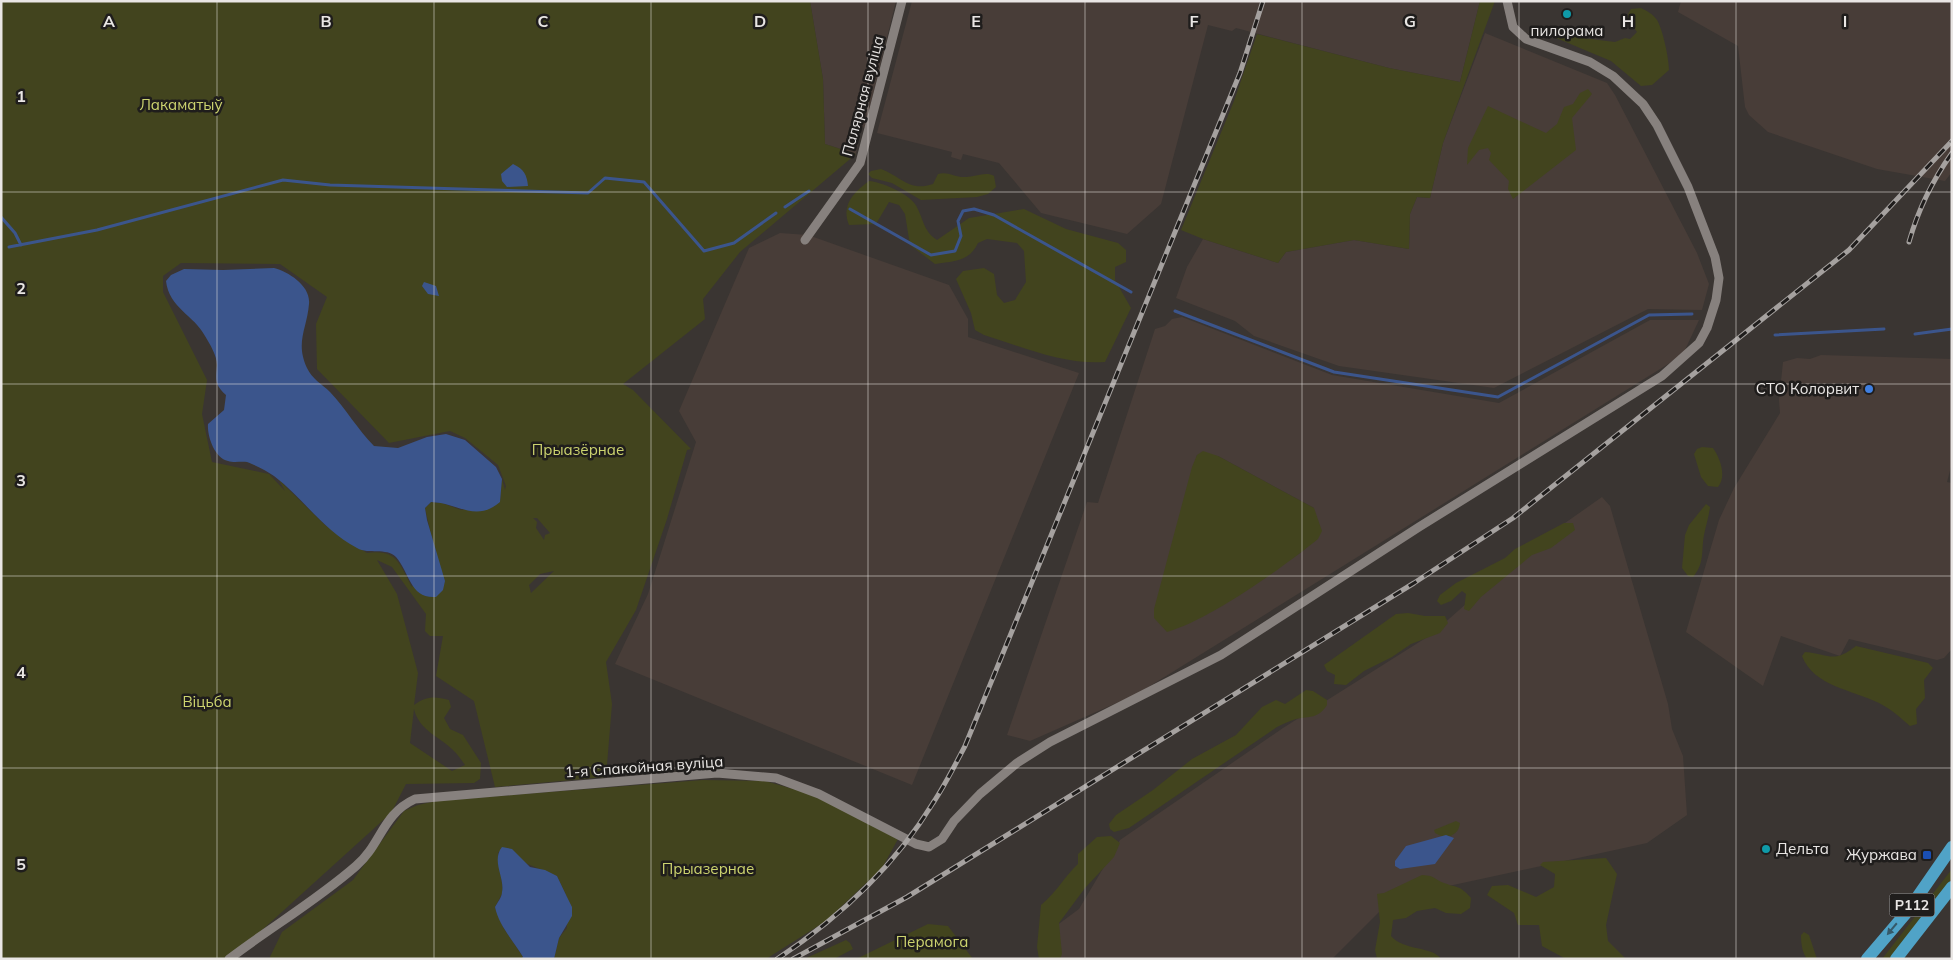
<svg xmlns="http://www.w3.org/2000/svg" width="1953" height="960" font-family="Mulish,sans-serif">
	<rect width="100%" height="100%" fill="#3a3532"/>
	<path fill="#483d38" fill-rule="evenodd" d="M 810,1 L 896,1 L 865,127 L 858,130 L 856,136 L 858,143 L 856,154 L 825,144 L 823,79 Z
		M 912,1 L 1480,1 L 1460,82 L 1389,68 L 1236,28 L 1232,31 L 1208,25 L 1161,204 L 1127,234 L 1041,213 L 999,163 L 963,154 L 961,160 L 951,157 L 952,152 L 877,133 Z
		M 1681,1 L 1952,1 L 1952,172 L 1945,181 L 1877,169 L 1768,132 L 1749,115 L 1745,107 L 1738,46 L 1678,12 Z
		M 1485,33 L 1607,83 L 1615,95 L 1697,253 L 1709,284 L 1702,310 L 1648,309 L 1494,388 L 1339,366 L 1254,336 L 1235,321 L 1176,298 L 1187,267 L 1203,239 L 1278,263 L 1286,252 L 1354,240 L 1409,249 L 1410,214 L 1417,197 L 1430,198 L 1443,143 Z
		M 780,233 L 808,235 L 949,285 L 968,319 L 968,337 L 1079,373 L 912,785 L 615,664 L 648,594 L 696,442 L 679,411 L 749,248 Z
		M 1182,317 L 1332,375 L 1499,403 L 1650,320 L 1699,320 L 1684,352 L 1673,361 L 1137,694 L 1030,741 L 1007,735 L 1087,502 L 1098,503 L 1155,329 L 1165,326 L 1172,319 ZM 1197,455 L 1218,456 L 1314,508 L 1303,551 L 1214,610 L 1184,502 Z
		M 1821,355 L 1952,359 L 1952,463 L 1947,482 L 1952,483 L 1952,649 L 1944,658 L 1937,660 L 1849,639 L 1840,656 L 1781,636 L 1763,686 L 1686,632 L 1719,520 L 1734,488 L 1780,413 L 1779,400 L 1783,362 L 1797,358 L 1810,359 Z
		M 1602,497 L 1610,506 L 1668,704 L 1672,729 L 1683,756 L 1687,815 L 1647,843 L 1393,898 L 1332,959 L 1059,959 L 1056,926 L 1079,909 L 1120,840 L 1283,728 L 1432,634 L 1528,549 Z"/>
	<path fill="#42441e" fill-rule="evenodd" d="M 1,1 L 810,1 L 823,79 L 825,144 L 856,154 L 740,252 L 703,299 L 705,319 L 623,384 L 633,390 L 691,449 L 687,450 L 667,519 L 636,610 L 606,662 L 612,704 L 606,777 L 495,787 L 474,701 L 436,676 L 443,636 L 430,636 L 425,631 L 426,614 L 392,567 L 377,560 L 397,594 L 418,673 L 414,705 C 426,696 435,696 449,700 L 451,707 L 444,718 L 450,729 L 463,735 L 481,763 L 480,779 L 474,783 L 406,784 L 391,813 L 230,959 L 1,958 ZM 181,263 L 280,264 L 327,297 L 316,324 L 317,369 L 389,443 L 450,431 L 465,438 L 498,465 L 506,486 L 505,490 L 502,479 L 500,502 L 461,510 L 442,503 L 431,502 L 425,508 L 433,543 L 412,587 C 399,564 398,549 367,553 L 325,525 L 279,480 L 285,491 L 269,474 L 212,462 L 202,414 L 207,380 L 163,292 L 163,276 ZM 533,518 L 537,518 L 550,533 L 545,535 L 544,540 L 536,528 L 537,522 ZM 554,571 L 531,593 L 529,585 L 540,574 ZM 414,709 C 419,731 441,737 455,752 C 459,756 462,761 465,765 L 452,771 L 410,743 Z
		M 1480,1 L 1495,1 L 1443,143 L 1430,198 L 1417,197 L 1410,214 L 1409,249 L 1354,240 L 1286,252 L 1278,263 L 1203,239 L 1181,230 L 1234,101 L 1257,34 L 1389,68 L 1460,82 Z
		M 1641,8 C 1647,11 1653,14 1657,20 C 1663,30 1669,59 1669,70 L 1652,85 L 1641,86 L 1611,61 L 1549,35 L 1548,32 L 1554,31 L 1574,37 L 1615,42 L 1625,38 L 1630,39 L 1637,32 L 1628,19 L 1628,14 L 1631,9 Z
		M 1588,89 L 1592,94 L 1572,118 L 1576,150 L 1513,199 L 1508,189 L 1509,181 L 1489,160 L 1491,153 L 1488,148 L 1479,150 L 1467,165 L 1468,148 L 1488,106 L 1546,133 L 1557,124 L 1564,107 L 1573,104 L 1580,93 Z
		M 881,169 C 902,177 909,192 933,184 L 938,174 C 948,171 956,178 966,177 C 975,177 986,171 994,176 L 996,187 L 988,194 L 977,197 L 921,200 L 892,183 L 872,178 L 868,174 L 871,171 Z
		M 869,181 C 881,182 908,193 915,204 C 924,218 922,230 937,240 L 969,218 L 1024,209 L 1066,229 L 1118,243 L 1126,250 L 1126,262 L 1115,267 L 1115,280 L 1131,308 L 1105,362 C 1064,365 1023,347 984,335 L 975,330 L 971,313 L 956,279 L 963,271 L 984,268 L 994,274 L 997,295 L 1004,303 L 1015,300 L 1026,282 L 1024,251 L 1017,243 L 987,239 L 978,243 C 969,262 954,261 935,264 L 910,245 L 905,214 L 899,205 L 889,202 L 876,224 L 849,225 C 841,205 853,193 869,181 Z
		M 1702,447 L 1713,448 C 1720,458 1727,476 1718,487 L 1708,486 L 1701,477 L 1694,454 L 1697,449 Z
		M 1203,451 L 1218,456 L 1314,508 L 1322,531 L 1318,539 C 1282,568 1210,620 1167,632 L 1154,618 L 1154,609 L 1192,467 L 1197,455 Z
		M 1706,504 L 1710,507 C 1709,516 1706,525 1704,535 C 1701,551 1705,563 1693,577 L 1688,576 L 1682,568 L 1685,535 L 1689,525 Z
		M 1564,523 L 1573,523 L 1575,530 L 1551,548 L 1532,555 L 1481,597 L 1469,611 L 1464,609 L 1466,594 L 1462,591 L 1451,601 L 1441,605 L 1437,601 L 1440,595 L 1456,583 L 1505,558 L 1515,549 Z
		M 1408,613 L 1425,616 L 1445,616 L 1448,623 L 1440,633 L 1411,644 L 1392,657 L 1364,671 L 1346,685 L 1334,684 L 1335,675 L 1327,671 L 1324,665 L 1396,614 Z
		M 1856,646 L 1928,663 L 1933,668 L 1924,680 L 1925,698 L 1916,709 L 1917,724 L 1910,726 C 1901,718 1891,709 1879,703 C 1853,690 1813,686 1802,656 L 1805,652 C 1830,654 1833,664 1856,646 Z
		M 1306,690 L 1313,691 L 1327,700 L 1327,705 C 1318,719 1310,716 1296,719 C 1289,721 1283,724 1277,727 L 1129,828 L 1114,832 L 1110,829 L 1109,824 L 1116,815 L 1153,790 L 1192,759 L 1236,735 L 1262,707 L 1276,700 L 1285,704 Z
		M 703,780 L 765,781 L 814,795 L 898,839 L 882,868 L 826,921 L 766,959 L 554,959 L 559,938 L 567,928 L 567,897 L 557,876 L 498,852 L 503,892 L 495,907 L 503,927 L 523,957 L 521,959 L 269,959 L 282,932 L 353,880 L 404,811 L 418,805 L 436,801 Z
		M 1456,821 L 1460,823 C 1459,832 1454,835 1445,838 L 1435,833 L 1434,830 Z
		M 1111,836 L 1120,843 L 1114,857 L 1085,888 L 1059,923 L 1062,954 L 1060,959 L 1039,959 L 1037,947 L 1041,905 C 1056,893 1064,877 1078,864 L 1078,854 L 1097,837 Z
		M 1606,858 L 1617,874 L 1606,925 L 1608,941 L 1626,959 L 1566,959 L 1542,946 L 1539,925 L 1518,925 L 1514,913 L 1487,895 L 1492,886 L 1508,885 L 1536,897 L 1554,887 L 1555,874 L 1540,865 L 1543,862 Z
		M 1952,869 L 1952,878 L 1946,887 L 1890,959 L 1882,959 Z
		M 1422,875 C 1437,876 1433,879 1444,883 C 1457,888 1460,885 1471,898 L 1470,908 L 1461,914 L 1446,913 L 1435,908 L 1417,911 L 1406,918 L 1393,920 L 1391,936 C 1403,951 1433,946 1441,959 L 1377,959 L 1375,950 L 1380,922 L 1377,894 L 1384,893 Z
		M 928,924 L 948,926 L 973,959 L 856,959 Z
		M 1804,932 L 1809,935 L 1817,959 L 1807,959 C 1802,952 1801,943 1801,935 Z
		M 846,940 L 850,943 L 853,949 L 834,959 L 804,959 Z"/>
	<path fill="#3b558c" d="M 513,164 C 524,169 527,175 528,186 L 507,187 L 502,181 L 501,174 Z
		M 274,268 C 289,272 311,286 309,304 C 307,329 295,342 307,368 C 312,379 322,384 330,392 C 346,409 358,430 374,446 L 398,448 L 427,437 L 446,434 L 465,440 L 496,467 L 502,479 L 500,502 C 475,523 459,503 431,502 L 425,508 L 427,520 L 445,581 L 443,590 L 436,597 C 410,599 410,573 396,557 C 386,547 369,555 357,548 C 324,531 303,498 274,476 C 267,471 255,465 247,462 C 241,461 234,463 228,461 C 214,458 207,435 208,424 L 224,410 L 226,395 C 214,384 216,380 217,365 C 217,356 210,344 205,336 C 194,315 169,308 166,281 L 171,275 L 184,269 L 223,270 Z
		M 424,282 L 436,286 L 439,296 L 428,294 L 422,286 Z
		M 1446,835 L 1454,838 L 1435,864 L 1400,869 L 1395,866 L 1395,861 L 1406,846 Z
		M 502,847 L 512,849 L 530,867 L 545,870 L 557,876 L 567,897 L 572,907 L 572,916 L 559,938 L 554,959 L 521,959 L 523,957 C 513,940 499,926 495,907 C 497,903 502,897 502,892 C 505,878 491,861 502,847 Z"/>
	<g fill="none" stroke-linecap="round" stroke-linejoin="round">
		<path stroke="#3b558c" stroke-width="3" d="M 785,207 L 809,191
			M 850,209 L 931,255 L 955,251 L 961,236 L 958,221 L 963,211 L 974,209 L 994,215 L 1131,292
			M 1,217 L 15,233 L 21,245
			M 9,247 L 97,230 L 283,180 L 330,185 L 588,193 L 605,178 L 644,182 L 704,251 L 734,243 L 776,213
			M 1175,311 L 1334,372 L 1498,397 L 1649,315 L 1692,314
			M 1915,334 L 1952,329
			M 1775,335 L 1884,329"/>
		<path stroke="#87817e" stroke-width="9" d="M 805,240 L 860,163 L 902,1
			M 229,959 C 271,927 316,901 356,866 C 381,845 382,814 415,799 L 717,773 L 776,778 L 819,794 L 916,844 L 929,847 L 942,839 L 954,821 L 980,794 L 1017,763 L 1050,742 L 1221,655 L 1419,527 L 1662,376 L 1699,343 L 1707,328 L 1716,300 L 1719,278 L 1715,257 L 1688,187 L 1657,125 L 1643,104 L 1613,76 L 1590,62 L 1526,39 L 1513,27 L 1507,1"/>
		<path stroke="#50a3c7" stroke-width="12" d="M 1867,959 L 1907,912 L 1952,847
			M 1896,959 L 1952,887"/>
		<g stroke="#a5a19f" stroke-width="5">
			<path id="rail" d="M 1909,242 C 1918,210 1932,181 1952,153
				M 777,959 C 839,918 894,867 933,803 C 945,785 955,765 965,746 L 1240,73 L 1263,1
				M 793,959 L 907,897 L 1414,583 L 1513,518 L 1849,250 L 1952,141"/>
		</g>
		<use href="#rail" stroke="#1f1d1c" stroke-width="3" stroke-dasharray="9" stroke-linecap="butt"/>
	</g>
	<defs><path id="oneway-solid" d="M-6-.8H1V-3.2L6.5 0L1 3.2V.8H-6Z" transform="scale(1.25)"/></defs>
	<use fill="#355969" href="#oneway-solid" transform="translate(1892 929) rotate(130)"/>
	<path fill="none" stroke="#e9e6e4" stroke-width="1" stroke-opacity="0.55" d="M 217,1 L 217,959M 434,1 L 434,959M 651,1 L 651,959M 868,1 L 868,959M 1085,1 L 1085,959M 1302,1 L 1302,959M 1519,1 L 1519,959M 1736,1 L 1736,959M 1,192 L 1952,192M 1,384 L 1952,384M 1,576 L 1952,576M 1,768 L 1952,768"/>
	<g fill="#0f9aa8" stroke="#1f1d1c" stroke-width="2">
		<circle cx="1567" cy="14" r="5"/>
		<circle cx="1766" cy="849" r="5"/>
	</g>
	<circle fill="#3f7fe0" stroke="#1f1d1c" stroke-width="2" cx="1869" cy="389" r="5"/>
	<rect fill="#1a4fb4" stroke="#1f1d1c" stroke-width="2" x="1922" y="850" width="10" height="10" rx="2.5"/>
	<g text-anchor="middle" stroke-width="5" stroke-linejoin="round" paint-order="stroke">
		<rect fill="#1f1d1c" stroke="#acaaa8" stroke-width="1" x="1889.5" y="893.5" width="45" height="23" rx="4"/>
		<g font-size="14" font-weight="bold" fill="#e9e6e4">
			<text x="1912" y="910">Р112</text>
		</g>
		<g font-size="15" fill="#e9e6e4" stroke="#1f1d1c" text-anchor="end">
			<text x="1567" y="36" text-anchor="middle">пилорама</text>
			<text x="1859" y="394">СТО Колорвит</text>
			<text x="1776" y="854" text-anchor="start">Дельта</text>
			<text x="1917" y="860">Журжава</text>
		</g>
		<g font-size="15" fill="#e9e6e4" stroke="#1f1d1c">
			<text transform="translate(863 96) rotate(-75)" y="5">Палярная вуліца</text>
			<text transform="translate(644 767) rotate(-4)" y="5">1-я Спакойная вуліца</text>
		</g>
		<g font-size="15" fill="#cdd46f" stroke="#1f1d1c">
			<text x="181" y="110">Лакаматыў</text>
			<text x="578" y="455">Прыазёрнае</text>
			<text x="207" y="707">Віцьба</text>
			<text x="708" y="874">Прыазернае</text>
			<text x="932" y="947">Перамога</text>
		</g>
	</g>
	<g font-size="16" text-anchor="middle" font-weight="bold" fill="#e9e6e4" stroke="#1f1d1c" stroke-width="5" stroke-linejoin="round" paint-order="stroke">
		<text x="109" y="27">A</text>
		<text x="326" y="27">B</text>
		<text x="543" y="27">C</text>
		<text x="760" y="27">D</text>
		<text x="976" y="27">E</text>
		<text x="1194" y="27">F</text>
		<text x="1410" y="27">G</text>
		<text x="1628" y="27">H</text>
		<text x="1845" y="27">I</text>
		<text x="21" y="102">1</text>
		<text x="21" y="294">2</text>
		<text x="21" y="486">3</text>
		<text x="21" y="678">4</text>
		<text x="21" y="870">5</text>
	</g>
	<rect width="1953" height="960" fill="none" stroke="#e9e6e4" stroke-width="5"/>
</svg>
